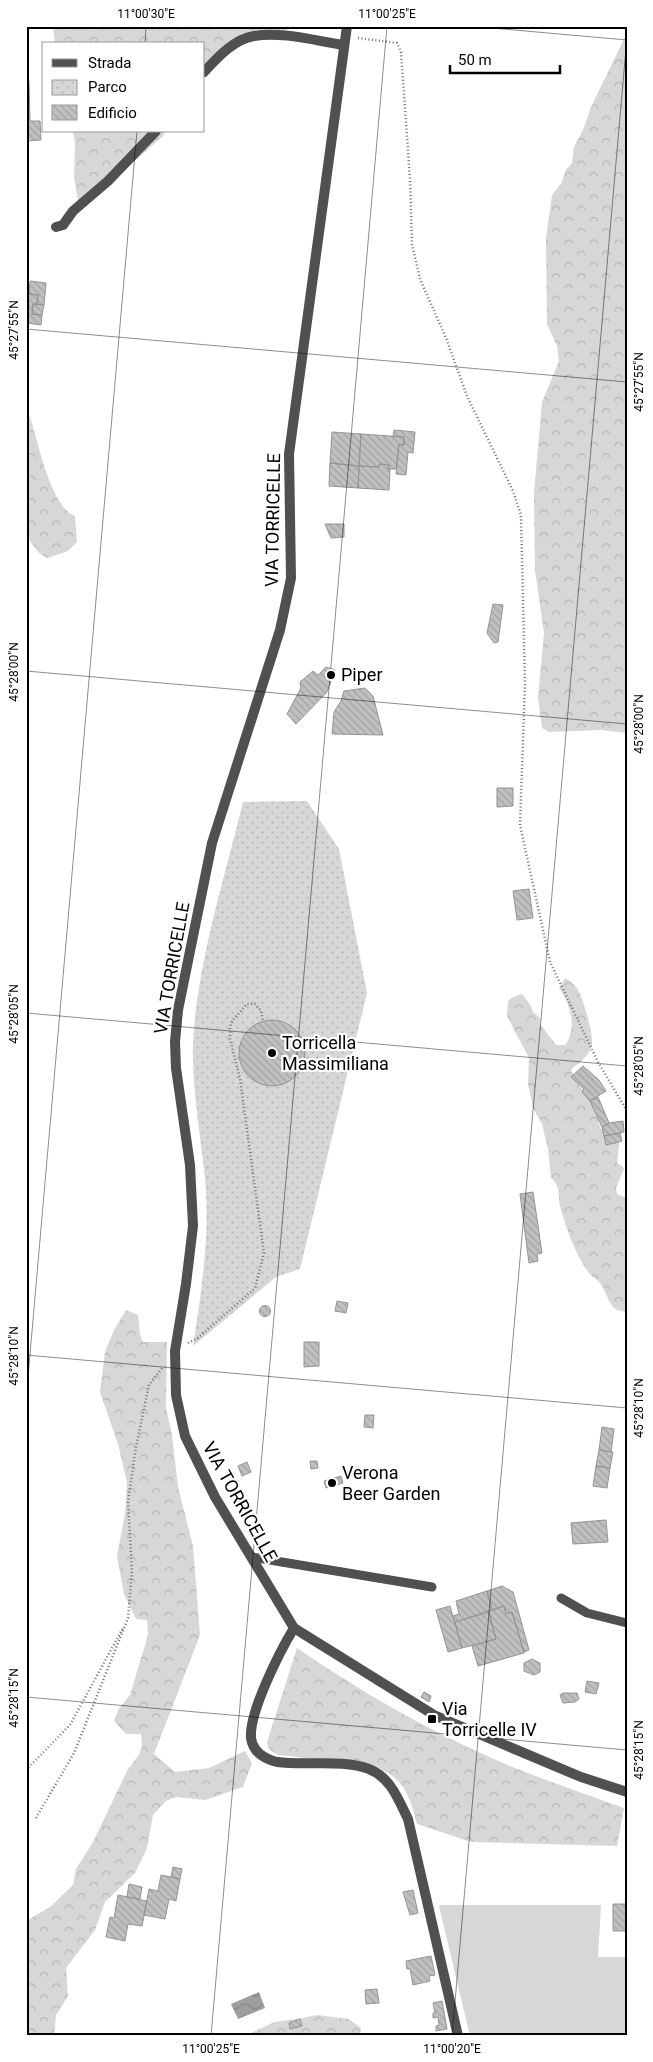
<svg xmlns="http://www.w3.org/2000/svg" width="653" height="2062" font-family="Roboto,sans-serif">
	<defs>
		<pattern id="forest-crowns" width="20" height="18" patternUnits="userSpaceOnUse" patternTransform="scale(1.25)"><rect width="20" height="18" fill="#d7d7d7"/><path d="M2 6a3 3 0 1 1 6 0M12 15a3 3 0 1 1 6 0" fill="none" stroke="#b7b7b7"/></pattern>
		<pattern id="park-dots" width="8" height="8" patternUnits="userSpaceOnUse" patternTransform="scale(1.25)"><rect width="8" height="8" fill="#d7d7d7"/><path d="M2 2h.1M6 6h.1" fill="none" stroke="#b7b7b7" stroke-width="1.8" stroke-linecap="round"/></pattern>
		<pattern id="water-waves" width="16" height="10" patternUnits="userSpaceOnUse" patternTransform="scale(1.25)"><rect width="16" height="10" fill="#9e9e9e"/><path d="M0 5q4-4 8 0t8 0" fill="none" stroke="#868686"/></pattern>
		<pattern id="building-back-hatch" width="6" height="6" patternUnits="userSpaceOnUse" patternTransform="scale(1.25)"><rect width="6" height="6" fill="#c0c0c0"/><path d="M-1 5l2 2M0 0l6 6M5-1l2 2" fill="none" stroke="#a3a3a3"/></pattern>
	</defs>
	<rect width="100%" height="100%" fill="#fff"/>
	<path fill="#d7d7d7" d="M 441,1905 L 601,1905 L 598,1957 L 627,1957 L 627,2036 L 470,2036 L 439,1906 Z"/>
	<path fill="url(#forest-crowns)" d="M 53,26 L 300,26 L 229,47 L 204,75 L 204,44 L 55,44 Z
		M 627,33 L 627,733 L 601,730 L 549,732 L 542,728 L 538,698 L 544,633 L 535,570 L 534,493 L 542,402 L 559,361 L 557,346 L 547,324 L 546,238 L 552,195 L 561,184 L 566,170 L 572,163 L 574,147 L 583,130 L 591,107 Z
		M 73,131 L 166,131 L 162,137 L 87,203 L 79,207 L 74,178 L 75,143 Z
		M 26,406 C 37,431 48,506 75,516 L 77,542 L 68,551 L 47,558 L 39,553 L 30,541 L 26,522 Z
		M 565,978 C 570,981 574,984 577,988 C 583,998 594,1035 592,1046 C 590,1055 577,1064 571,1070 C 574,1080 582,1088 588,1096 C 595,1105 597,1119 601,1129 L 620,1137 L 617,1163 L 622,1166 L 624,1169 L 616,1188 L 617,1194 L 627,1198 L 627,1311 C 608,1314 609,1294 600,1283 C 597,1279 592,1277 589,1273 C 575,1254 568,1232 561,1210 C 557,1198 562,1187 551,1178 L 548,1149 L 542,1124 L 533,1108 L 528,1084 L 529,1058 L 507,1016 L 508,1002 L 511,998 L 522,994 L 531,1006 L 533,1012 L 540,1018 L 540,1024 L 556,1045 L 565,1045 C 578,1028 570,1003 559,988 Z
		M 126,1310 L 138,1315 C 140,1325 138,1333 143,1342 L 167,1342 L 166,1407 L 172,1435 L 178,1487 L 193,1546 L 200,1635 L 154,1754 L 175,1772 L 209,1768 L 245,1751 L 252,1763 L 243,1787 L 205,1800 L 176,1797 L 166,1801 L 153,1815 L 147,1848 L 135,1873 L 105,1902 L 95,1930 L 66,1968 L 68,1996 L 56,2015 L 54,2036 L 26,2036 L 26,1921 L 50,1907 L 73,1885 L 76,1869 L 93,1842 L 128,1769 L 139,1755 L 142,1746 L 141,1734 L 126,1734 L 114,1721 L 118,1710 L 130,1695 L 148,1635 L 147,1620 L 136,1619 L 124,1594 L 117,1556 L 125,1514 L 127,1482 L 118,1444 L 100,1392 L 105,1352 L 114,1330 Z
		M 297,1648 C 360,1691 425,1729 496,1760 C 537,1778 581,1792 624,1808 L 617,1846 L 471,1842 L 417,1824 C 409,1794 405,1779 374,1766 L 279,1755 C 273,1753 267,1749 267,1742 Z
		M 317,2015 L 349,2019 L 361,2028 L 360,2036 L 245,2036 L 274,2022 L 297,2019 Z"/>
	<path fill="url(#park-dots)" d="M 307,801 L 339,849 L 367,993 L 300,1269 L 276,1277 L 193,1346 C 201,1294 209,1243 206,1191 C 202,1137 189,1082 194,1028 C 201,951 225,876 243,802 Z"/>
	<path fill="url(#water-waves)" d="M 259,1992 L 265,2008 L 238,2019 L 231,2004 Z"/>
	<path fill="url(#building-back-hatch)" stroke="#949494" d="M 26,81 L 29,81 L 30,121 L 40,121 L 41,140 L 26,141 Z
		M 30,281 L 46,283 L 44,305 L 37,304 L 38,295 L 29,294 Z
		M 26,294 L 38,295 L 37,304 L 33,304 L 32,314 L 42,315 L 41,325 L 26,323 Z
		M 33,304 L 44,305 L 42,315 L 32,314 Z
		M 394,430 L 415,432 L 413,453 L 408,452 L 406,475 L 396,474 L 399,444 L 404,445 L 404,437 L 393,436 Z
		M 332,432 L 361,434 L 359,466 L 330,463 Z
		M 361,434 L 404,437 L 404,445 L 399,444 L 396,469 L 388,469 L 389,465 L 380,464 L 379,467 L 359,466 Z
		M 330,463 L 359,466 L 358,488 L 329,486 Z
		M 379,464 L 389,465 L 388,469 L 390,469 L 389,490 L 358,488 L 359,466 L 379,467 Z
		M 325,524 L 344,524 L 344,537 L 331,538 Z
		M 493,604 L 503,605 L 498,642 L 494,643 L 487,633 Z
		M 326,667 L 335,670 L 327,692 L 296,724 L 287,714 L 301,688 L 300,682 L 313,671 L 318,675 Z
		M 365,688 L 373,696 L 383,735 L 332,734 L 334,712 L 341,701 L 344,691 Z
		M 497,788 L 513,788 L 513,806 L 497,807 Z
		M 529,889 L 533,918 L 517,920 L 513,891 Z
		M239 1053a33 33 0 1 1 66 0a33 33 0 1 1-66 0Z
		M 583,1066 L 599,1080 L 606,1091 L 590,1101 L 582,1092 L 584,1089 L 571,1077 Z
		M 598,1097 L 609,1123 L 602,1127 L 590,1101 Z
		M 623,1121 L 624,1132 L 604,1136 L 602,1127 L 609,1123 Z
		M 620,1133 L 622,1141 L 606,1145 L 604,1136 Z
		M 533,1192 L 542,1253 L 537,1254 L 538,1261 L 529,1263 L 520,1194 Z
		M 337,1301 L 348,1303 L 346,1313 L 335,1311 Z
		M259.5 1311a5.5 5.5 0 1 1 11 0a5.5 5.5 0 1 1-11 0Z
		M 304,1342 L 319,1342 L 319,1366 L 304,1367 Z
		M 365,1415 L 374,1415 L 373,1428 L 364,1427 Z
		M 602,1427 L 614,1429 L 611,1452 L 599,1450 Z
		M 599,1450 L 613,1452 L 610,1468 L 596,1466 Z
		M 310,1461 L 317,1461 L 318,1468 L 311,1469 Z
		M 247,1462 L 251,1472 L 242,1476 L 238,1466 Z
		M 596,1466 L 610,1468 L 607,1488 L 593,1486 Z
		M 341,1476 L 343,1483 L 326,1488 L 324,1481 Z
		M 606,1520 L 608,1542 L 573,1544 L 571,1523 Z
		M 502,1586 L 513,1592 L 529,1650 L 524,1652 L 512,1612 L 506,1614 L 504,1606 L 492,1610 L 487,1591 Z
		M 487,1591 L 492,1610 L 455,1622 L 453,1616 L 459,1614 L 456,1601 Z
		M 450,1606 L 462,1648 L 448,1652 L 436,1610 Z
		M 504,1606 L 506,1614 L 512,1612 L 524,1653 L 478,1666 L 472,1646 L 496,1639 L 488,1611 Z
		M 489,1612 L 496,1639 L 462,1648 L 455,1622 Z
		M 532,1659 L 540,1663 L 540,1672 L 534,1675 L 524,1671 L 524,1663 Z
		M 587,1681 L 599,1683 L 596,1694 L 585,1692 Z
		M 424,1692 L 431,1696 L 429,1702 L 421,1697 Z
		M 563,1693 L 577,1693 L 579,1699 L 575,1702 L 563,1703 L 560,1695 Z
		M 173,1867 L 182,1869 L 180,1879 L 171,1877 Z
		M 161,1875 L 180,1879 L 176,1901 L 169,1899 L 165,1919 L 144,1915 L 149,1889 L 158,1891 Z
		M 129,1884 L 142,1887 L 140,1899 L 127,1897 Z
		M 413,1890 L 418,1913 L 410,1915 L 403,1892 Z
		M 118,1895 L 147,1901 L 142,1926 L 128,1924 L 125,1941 L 106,1937 L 110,1917 L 114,1918 Z
		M 613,1904 L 627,1904 L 627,1931 L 613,1931 Z
		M 431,1956 L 435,1975 L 429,1976 L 430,1981 L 413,1985 L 410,1969 L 407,1969 L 406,1961 Z
		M 377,1989 L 379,2003 L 366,2004 L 365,1990 Z
		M 442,2001 L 447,2029 L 436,2031 L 436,2026 L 439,2025 L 438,2017 L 433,2018 L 433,2013 L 435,2013 L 433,2003 Z
		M 300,2019 L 302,2026 L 290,2029 L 289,2023 Z"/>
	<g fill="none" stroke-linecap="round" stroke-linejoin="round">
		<path stroke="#727272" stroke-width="2.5" stroke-dasharray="1 2.5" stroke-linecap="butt" d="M 358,38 L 397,43 L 401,52 L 410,179 L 412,244 L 420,279 L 446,338 L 467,396 L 513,491 L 521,515 L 525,683 L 520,825 L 550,962 L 598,1062 L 627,1111
			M 188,1343 L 198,1338 L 255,1288 L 264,1253 L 240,1079 L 230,1039 L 230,1027 L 232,1021 L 247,1004 L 255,1004 L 261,1011 L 263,1022
			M 26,1770 L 70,1725 L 123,1628
			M 36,1818 L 74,1753 L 128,1618 L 132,1571 L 128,1502 L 136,1447 L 149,1385 L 163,1367"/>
		<path stroke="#505050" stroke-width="9" d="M 252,1557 L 432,1587
			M 561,1598 L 587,1613 L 627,1623"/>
		<path stroke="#505050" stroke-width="10" d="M 204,72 C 217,58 234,39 254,36 C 281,31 317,41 344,45
			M 56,227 L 63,225 L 73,211 L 108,181 L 156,131
			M 294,1628 C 280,1651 249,1712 251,1738 C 253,1752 265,1759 277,1762 C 305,1766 342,1759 369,1769 C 391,1778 398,1799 408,1819 L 458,2036"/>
		<path stroke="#505050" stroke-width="10" d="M 347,26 L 289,454 L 291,578 L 280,630 L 212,843 L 178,1010 L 175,1042 L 176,1068 L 190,1165 L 193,1226 L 186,1284 L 175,1351 L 176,1395 L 185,1436 L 215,1497 L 294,1628 L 434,1715 L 581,1777 L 627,1792"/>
	</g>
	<path fill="none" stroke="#000" stroke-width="1" stroke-opacity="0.45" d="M 469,26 L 627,40M 145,44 L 146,26M 26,329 L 627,382M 26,671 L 627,724M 26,1013 L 627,1066M 26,1355 L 627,1408M 26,1400 L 137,131M 26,1697 L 627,1750M 211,2036 L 387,26M 452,2036 L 627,37"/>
	<g fill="#000" stroke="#fff" stroke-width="2">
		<circle cx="331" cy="675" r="5"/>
		<circle cx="272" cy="1053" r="5"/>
		<circle cx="332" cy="1483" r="5"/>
		<rect x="427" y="1714" width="10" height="10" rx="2.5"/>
	</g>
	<g text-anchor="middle" stroke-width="4.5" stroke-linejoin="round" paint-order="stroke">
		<g font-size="18" fill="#000" stroke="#fff">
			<text transform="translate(273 520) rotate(-89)" y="6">VIA TORRICELLE</text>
			<text transform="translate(172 968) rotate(-80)" y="6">VIA TORRICELLE</text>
			<text transform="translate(240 1502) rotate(61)" y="6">VIA TORRICELLE</text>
		</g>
		<g font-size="18" fill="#000" stroke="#fff" text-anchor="start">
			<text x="341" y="681">Piper</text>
			<text x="282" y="1049">Torricella<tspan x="282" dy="21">Massimiliana</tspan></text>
			<text x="342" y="1479">Verona<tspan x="342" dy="21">Beer Garden</tspan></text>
			<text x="442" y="1715">Via<tspan x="442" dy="21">Torricelle IV</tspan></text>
		</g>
	</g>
	<rect width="653" height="2062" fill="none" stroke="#ffffff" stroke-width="55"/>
	<rect x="42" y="42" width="162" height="90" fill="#ffffff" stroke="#999999"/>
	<rect x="52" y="59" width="25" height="8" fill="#505050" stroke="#999999"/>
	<text x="88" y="68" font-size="15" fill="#000000">Strada</text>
	<rect x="52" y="80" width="25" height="15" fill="url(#park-dots)" stroke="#999999"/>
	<text x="88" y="92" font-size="15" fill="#000000">Parco</text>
	<rect x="52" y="105" width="25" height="15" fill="url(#building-back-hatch)" stroke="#999999"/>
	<text x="88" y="118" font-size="15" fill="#000000">Edificio</text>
	<path d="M450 65v8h110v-8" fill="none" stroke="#000000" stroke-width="2.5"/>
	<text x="458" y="65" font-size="15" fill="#000000" stroke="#ffffff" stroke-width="4" paint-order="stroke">50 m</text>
	<rect x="28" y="28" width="598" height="2006" fill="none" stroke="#000" stroke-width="2"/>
	<g font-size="12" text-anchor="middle" fill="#000">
		<text x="146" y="18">11°00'30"E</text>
		<text x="387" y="18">11°00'25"E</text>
		<text transform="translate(14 330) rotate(-90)" y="4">45°27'55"N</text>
		<text transform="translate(639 382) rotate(-90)" y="4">45°27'55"N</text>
		<text transform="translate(14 672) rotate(-90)" y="4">45°28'00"N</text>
		<text transform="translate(639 724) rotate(-90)" y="4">45°28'00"N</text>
		<text transform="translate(14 1014) rotate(-90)" y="4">45°28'05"N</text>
		<text transform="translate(639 1066) rotate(-90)" y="4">45°28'05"N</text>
		<text transform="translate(14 1356) rotate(-90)" y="4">45°28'10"N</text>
		<text transform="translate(639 1408) rotate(-90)" y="4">45°28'10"N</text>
		<text transform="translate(14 1698) rotate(-90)" y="4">45°28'15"N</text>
		<text transform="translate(639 1750) rotate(-90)" y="4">45°28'15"N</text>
		<text x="211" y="2053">11°00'25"E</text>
		<text x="452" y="2053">11°00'20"E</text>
	</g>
</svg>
